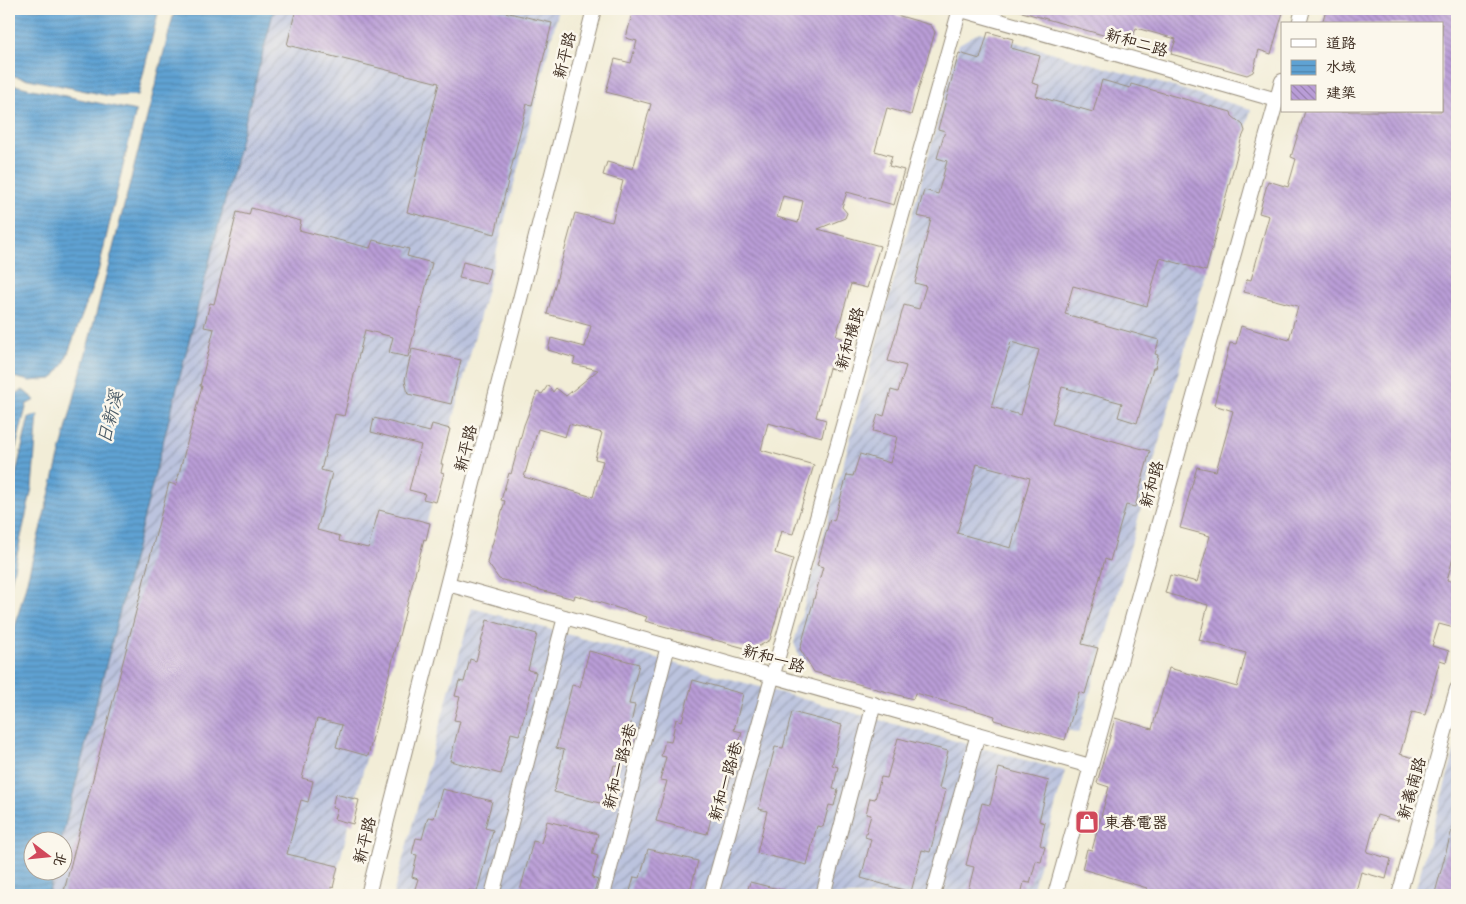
<svg xmlns="http://www.w3.org/2000/svg" width="1466" height="904" font-family="'Architects Daughter','LXGW WenKai TC',sans-serif">
	<defs>
		<pattern id="industrial-furrows" width="10" height="10" patternUnits="userSpaceOnUse" patternTransform="scale(1.25)"><rect width="10" height="10" fill="#bbc3de"/><path d="M-1 1l2-2M0 10L10 0M9 11l2-2" fill="none" stroke="#999fb3"/></pattern>
		<pattern id="water-rules" width="6" height="5" patternUnits="userSpaceOnUse" patternTransform="scale(1.25)"><rect width="6" height="5" fill="#5fa2d3"/><path d="M0 2.5h6" fill="none" stroke="#5084ab"/></pattern>
		<pattern id="building-back-hatch" width="6" height="6" patternUnits="userSpaceOnUse" patternTransform="scale(1.25)"><rect width="6" height="6" fill="#b99dd7"/><path d="M-1 5l2 2M0 0l6 6M5-1l2 2" fill="none" stroke="#9880ae"/></pattern>
	</defs>
	<rect width="100%" height="100%" fill="#fbf7ec"/>
	<filter id="ink" filterUnits="userSpaceOnUse"><feTurbulence type="fractalNoise" baseFrequency=".02" numOctaves="2"/><feDisplacementMap in="SourceGraphic" scale="10" xChannelSelector="R" yChannelSelector="G"/><feConvolveMatrix kernelMatrix="1 2 1 2 8 2 1 2 1" color-interpolation-filters="sRGB"/></filter>
	<filter id="wash" filterUnits="userSpaceOnUse"><feTurbulence type="fractalNoise" baseFrequency=".0096" numOctaves="4" result="noise"/><feDisplacementMap in="SourceGraphic" scale="20" xChannelSelector="R" yChannelSelector="G"/><feGaussianBlur stdDeviation="1.12" result="paint"/><feColorMatrix in="noise" values="0 0 0 0 0 0 0 0 0 0 0 0 0 0 0 0 0 1.4 0 .05"/><feComposite in="paint" operator="in"/></filter>
	<g filter="url(#wash)">
		<rect width="100%" height="100%" fill="#f2edd7"/>
		<path fill="url(#industrial-furrows)" d="M 274,9 L 559,9 L 331,895 L 48,895 L 54,872 L 62,872 L 61,841 L 71,804 Z
			M 980,32 L 1251,109 L 1079,733 L 801,660 L 794,643 L 959,44 Z
			M 472,608 L 1065,771 L 1031,895 L 393,895 Z
			M 1457,742 L 1457,895 L 1414,895 Z"/>
		<path fill="url(#water-rules)" stroke="#4d6678" d="M 9,9 L 159,9 L 138,95 L 110,96 L 9,75 Z
			M 175,9 L 274,9 L 61,841 L 32,842 L 32,872 L 54,872 L 48,895 L 9,895 L 9,650 Z
			M 9,84 L 136,111 L 98,272 L 64,364 L 52,379 L 30,381 L 9,376 Z
			M 23,390 L 35,400 L 27,404 L 9,474 L 9,398 Z
			M 38,415 L 32,488 L 9,591 L 9,494 L 15,478 L 29,417 Z"/>
		<g id="blocks">
			<path fill="url(#building-back-hatch)" fill-rule="evenodd" d="M 296,9 L 492,9 L 552,23 L 532,105 L 527,104 L 495,234 L 407,212 L 439,83 L 287,45 Z
				M 641,9 L 876,9 L 931,25 L 935,32 L 911,115 L 887,108 L 875,151 L 892,156 L 889,166 L 904,170 L 894,205 L 847,192 L 842,207 L 847,213 L 845,218 L 818,229 L 880,246 L 867,288 L 851,284 L 836,336 L 848,340 L 840,371 L 829,368 L 816,417 L 826,420 L 822,437 L 768,423 L 761,450 L 814,465 L 793,534 L 781,531 L 775,553 L 793,559 L 770,640 L 752,650 L 645,621 L 647,617 L 575,595 L 574,599 L 499,579 L 487,562 L 505,501 L 501,500 L 509,473 L 511,474 L 524,425 L 537,392 L 542,394 L 548,385 L 553,392 L 556,388 L 566,396 L 598,370 L 573,364 L 575,358 L 548,350 L 551,338 L 585,347 L 591,326 L 547,314 L 575,213 L 612,222 L 623,181 L 603,175 L 607,162 L 633,169 L 651,104 L 606,92 L 615,59 L 631,63 L 637,41 L 626,38 L 633,10 L 640,12 ZM 783,196 L 803,201 L 798,223 L 777,217 ZM 569,424 L 602,433 L 595,459 L 603,461 L 593,497 L 524,477 L 538,429 L 565,437 Z
				M 1022,9 L 1284,9 L 1271,54 L 1259,50 L 1253,72 L 1247,75 L 1171,54 L 1176,39 L 1136,28 L 1131,43 L 1022,12 Z
				M 1326,9 L 1457,9 L 1457,544 L 1447,580 L 1457,583 L 1457,618 L 1454,628 L 1439,624 L 1432,646 L 1449,651 L 1446,662 L 1440,660 L 1425,715 L 1412,712 L 1400,754 L 1418,759 L 1415,773 L 1420,774 L 1415,792 L 1407,790 L 1398,821 L 1377,815 L 1367,852 L 1391,859 L 1386,879 L 1361,872 L 1355,895 L 1145,895 L 1147,888 L 1082,869 L 1087,849 L 1092,850 L 1109,787 L 1097,783 L 1115,718 L 1152,729 L 1169,668 L 1237,687 L 1246,653 L 1199,640 L 1208,605 L 1165,593 L 1170,575 L 1197,582 L 1210,536 L 1180,528 L 1197,467 L 1216,471 L 1233,411 L 1214,405 L 1230,343 L 1236,344 L 1241,326 L 1289,340 L 1298,306 L 1244,292 L 1247,279 L 1251,280 L 1269,216 L 1259,213 L 1268,181 L 1288,187 L 1296,159 L 1291,157 L 1305,111 L 1442,111 L 1442,24 L 1322,24 Z
				M 988,32 L 1013,39 L 1011,48 L 1040,56 L 1032,83 L 1039,85 L 1036,96 L 1093,112 L 1102,80 L 1130,88 L 1131,84 L 1231,112 L 1232,116 L 1243,125 L 1245,131 L 1241,140 L 1206,271 L 1160,258 L 1147,306 L 1073,286 L 1065,314 L 1159,340 L 1155,354 L 1158,355 L 1155,368 L 1153,368 L 1137,423 L 1118,417 L 1122,403 L 1062,387 L 1052,424 L 1150,451 L 1135,507 L 1126,505 L 1110,561 L 1105,559 L 1082,644 L 1098,648 L 1085,694 L 1079,692 L 1065,740 L 994,720 L 995,716 L 915,693 L 913,699 L 814,672 L 800,649 L 823,567 L 817,565 L 830,519 L 834,521 L 847,475 L 853,476 L 860,454 L 890,463 L 897,437 L 873,431 L 878,414 L 884,416 L 891,390 L 898,392 L 906,366 L 888,361 L 904,305 L 919,309 L 926,286 L 915,283 L 931,219 L 917,216 L 924,190 L 938,194 L 947,161 L 937,158 L 945,131 L 938,129 L 959,53 L 980,59 ZM 1011,342 L 1039,350 L 1021,415 L 991,407 ZM 977,464 L 1030,478 L 1011,548 L 957,533 Z
				M 251,208 L 301,221 L 299,230 L 370,248 L 373,240 L 409,249 L 407,256 L 432,263 L 408,357 L 389,353 L 393,337 L 365,330 L 344,416 L 335,414 L 321,470 L 332,473 L 317,530 L 340,536 L 339,541 L 368,548 L 379,510 L 430,523 L 426,540 L 424,539 L 368,756 L 336,747 L 342,725 L 317,719 L 302,778 L 313,781 L 308,802 L 301,800 L 287,854 L 338,866 L 333,888 L 331,887 L 329,895 L 63,895 L 169,483 L 176,485 L 202,386 L 200,386 L 214,329 L 204,327 L 210,303 L 214,304 L 237,212 L 249,215 Z
				M 463,262 L 490,269 L 486,284 L 459,278 Z
				M 412,349 L 461,360 L 451,404 L 408,394 L 405,380 Z
				M 374,418 L 430,432 L 432,424 L 450,429 L 441,464 L 443,464 L 441,472 L 444,473 L 436,502 L 423,499 L 425,494 L 409,490 L 421,445 L 371,432 Z
				M 487,620 L 537,634 L 528,670 L 536,672 L 527,706 L 519,735 L 511,733 L 501,774 L 450,761 L 460,721 L 454,720 L 460,697 L 455,696 L 459,681 L 464,682 L 470,659 L 476,661 Z
				M 589,651 L 639,664 L 629,704 L 635,705 L 630,728 L 635,730 L 631,745 L 626,744 L 620,766 L 614,765 L 604,804 L 554,792 L 564,750 L 556,748 L 572,685 L 580,687 Z
				M 693,680 L 743,694 L 734,730 L 742,732 L 733,766 L 726,794 L 718,792 L 707,834 L 656,821 L 667,781 L 660,780 L 666,757 L 661,756 L 665,741 L 671,742 L 676,719 L 682,721 Z
				M 792,712 L 842,725 L 832,765 L 838,767 L 833,789 L 838,790 L 834,806 L 829,805 L 823,827 L 817,826 L 807,865 L 757,853 L 767,811 L 759,809 L 775,747 L 783,748 Z
				M 898,738 L 948,751 L 939,788 L 946,790 L 935,834 L 930,852 L 922,850 L 911,892 L 861,878 L 871,839 L 865,837 L 871,815 L 866,814 L 870,798 L 875,799 L 881,777 L 887,778 Z
				M 999,768 L 1049,781 L 1039,821 L 1045,823 L 1040,845 L 1045,847 L 1043,854 L 1041,862 L 1036,861 L 1030,883 L 1024,882 L 1021,895 L 967,895 L 974,867 L 966,865 L 982,803 L 990,805 Z
				M 442,789 L 492,801 L 485,828 L 493,830 L 477,892 L 469,890 L 467,895 L 413,895 L 418,879 L 412,877 L 417,855 L 412,854 L 416,838 L 422,839 L 428,817 L 434,818 Z
				M 335,794 L 359,800 L 353,824 L 334,819 L 337,809 L 332,808 Z
				M 547,821 L 598,834 L 592,854 L 598,856 L 592,878 L 598,880 L 593,895 L 519,895 L 533,841 L 541,843 Z
				M 1454,822 L 1457,823 L 1457,895 L 1445,895 L 1435,893 Z
				M 648,849 L 698,861 L 689,895 L 629,895 L 634,877 L 640,878 Z
				M 750,882 L 786,891 L 786,895 L 746,895 Z"/>
		</g>
	</g>
	<g filter="url(#ink)">
		<use href="#blocks" fill-opacity="0" stroke="#968c7a" stroke-width="1"/>
		<g fill="none" stroke-linecap="round" stroke-linejoin="round">
			<g stroke="#968c7a" stroke-width="16">
				<path id="minor" d="M 958,9 L 1277,100
					M 1299,24 L 1303,9
					M 448,584 L 1090,766
					M 368,895 L 594,9
					M 492,895 L 565,617
					M 603,895 L 668,646
					M 711,895 L 960,9
					M 823,895 L 874,704
					M 933,895 L 978,734
					M 1055,895 L 1282,81
					M 1399,895 L 1457,689"/>
			</g>
			<use href="#minor" stroke="#fff" stroke-width="14"/>
		</g>
	</g>
	<defs>
		<g id="shop-square" transform="scale(1.25)"><rect x="-9" y="-9" width="18" height="18" rx="4" fill="#d1495b" stroke="#fbf7ec"/><path d="M-5-2.5h2.3a2.7 3.5 0 0 1 5.4 0H5L5.5 6h-11ZM-1.5-2.5h3a1.5 2.3 0 0 0-3 0Z" fill="#fff"/></g>
	</defs>
	<g fill-rule="evenodd">
		<use href="#shop-square" x="1087" y="822"/>
	</g>
	<g text-anchor="middle" stroke-width="5" stroke-linejoin="round" paint-order="stroke">
		<g font-size="16" fill="#3b2a1e" stroke="#fbf7ec">
			<text transform="translate(1137 42) rotate(16)" y="6">新和二路</text>
			<text transform="translate(564 55) rotate(-76)" y="6">新平路</text>
			<text transform="translate(849 338) rotate(-74)" y="6">新和橫路</text>
			<text transform="translate(465 448) rotate(-76)" y="6">新平路</text>
			<text transform="translate(1151 484) rotate(-74)" y="6">新和路</text>
			<text transform="translate(774 658) rotate(16)" y="6">新和一路</text>
			<text transform="translate(619 766) rotate(-75)" y="6">新和一路3巷</text>
			<text transform="translate(725 781) rotate(-74)" y="6">新和一路1巷</text>
			<text transform="translate(1411 788) rotate(-74)" y="6">新義南路</text>
			<text transform="translate(364 840) rotate(-76)" y="6">新平路</text>
		</g>
		<g font-size="16" fill="#3b2a1e" stroke="#fbf7ec" text-anchor="start">
			<text x="1104" y="828">東春電器</text>
		</g>
		<g font-size="18" font-style="italic" fill="#495a66" stroke="#fbf7ec">
			<text transform="translate(110 417) rotate(-76)" y="6">日新溪</text>
		</g>
	</g>
	<rect width="1466" height="904" fill="none" stroke="#fbf7ec" stroke-width="30"/>
	<rect x="1281" y="22" width="162" height="90" fill="#fbf7ec" stroke="#aea59a"/>
	<rect x="1291" y="39" width="25" height="8" fill="#ffffff" stroke="#aea59a"/>
	<text x="1326" y="48" font-size="15" fill="#3b2a1e">道路</text>
	<rect x="1291" y="60" width="25" height="15" fill="url(#water-rules)" stroke="#aea59a"/>
	<text x="1326" y="72" font-size="15" fill="#3b2a1e">水域</text>
	<rect x="1291" y="85" width="25" height="15" fill="url(#building-back-hatch)" stroke="#aea59a"/>
	<text x="1326" y="98" font-size="15" fill="#3b2a1e">建築</text>
	<g transform="translate(48 856) rotate(106)"><circle r="24" fill="#fbf7ec" stroke="#aea59a"/>
	<path d="M0-4L9 19L0 12L-9 19Z" fill="#d1495b"/>
	<text y="-8" font-size="14" font-weight="bold" text-anchor="middle" fill="#3b2a1e">北</text>
	</g>
</svg>
